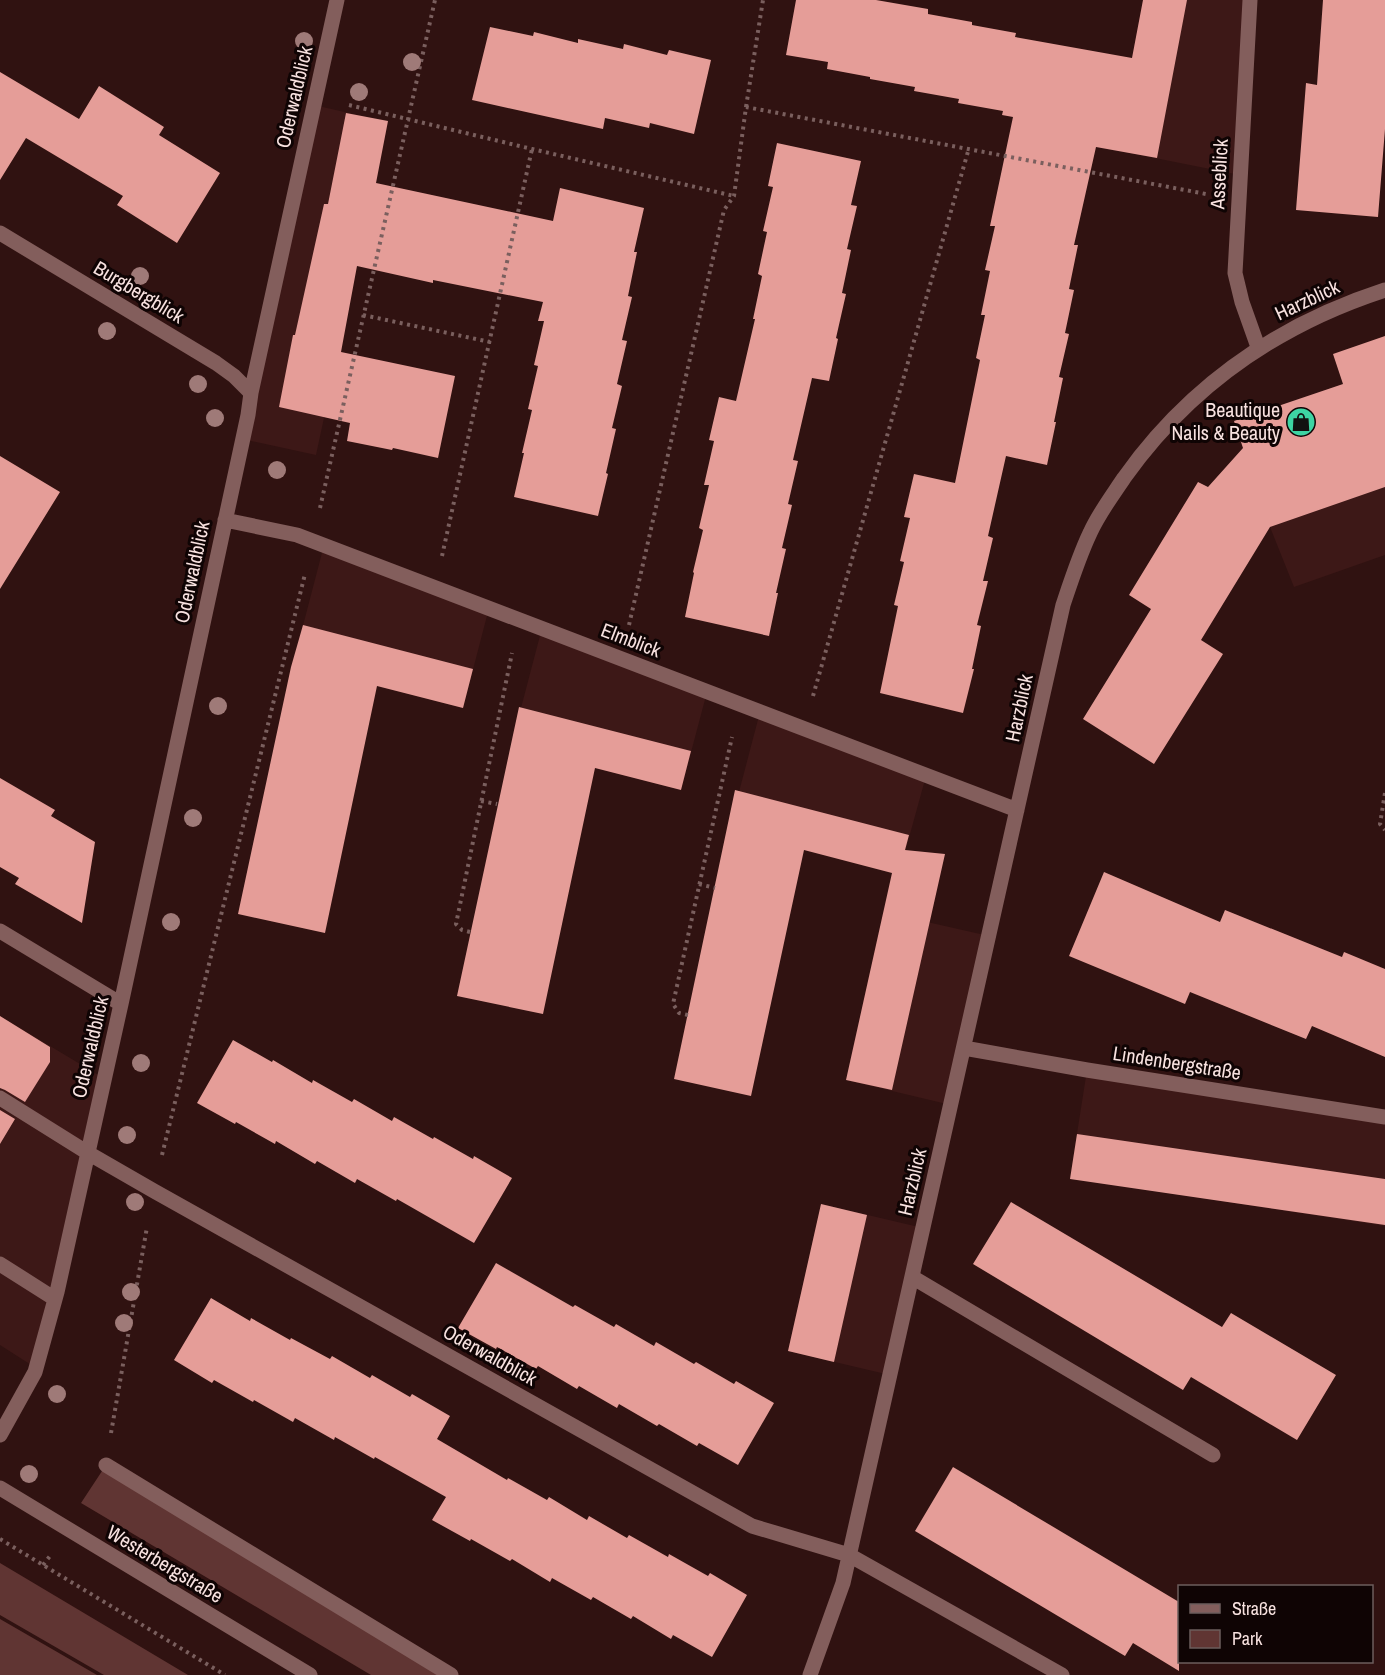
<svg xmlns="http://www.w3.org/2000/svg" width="1385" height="1675" font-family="'Archivo Narrow',sans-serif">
	<rect width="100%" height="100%" fill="#301211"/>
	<path fill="#3d1817" d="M 1143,0 L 1250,0 L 1240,175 L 1115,150 Z
		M 314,105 L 388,122 L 316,455 L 242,439 Z
		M 1385,487 L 1385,555 L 1294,587 L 1270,527 Z
		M 324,545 L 489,608 L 463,708 L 293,664 Z
		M 542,628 L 707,692 L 681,790 L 511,746 Z
		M 760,712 L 926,776 L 899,874 L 729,830 Z
		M 883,912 L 989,936 L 951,1105 L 846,1080 Z
		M 0,1016 L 105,1079 L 36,1368 L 0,1345 Z
		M 1087,1070 L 1385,1116 L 1385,1226 L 1070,1178 Z
		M 821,1204 L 923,1228 L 890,1375 L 788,1351 Z"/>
	<path fill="#603533" d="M 106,1465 L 451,1675 L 371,1675 L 81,1503 Z
		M 0,1563 L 188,1675 L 104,1675 L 0,1615 Z
		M 0,1619 L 97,1675 L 0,1675 Z"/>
	<path fill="#e59d98" d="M 796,0 L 876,0 L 928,9 L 928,14 L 972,22 L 972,25 L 1016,33 L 1015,37 L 1132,58 L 1143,0 L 1187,0 L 1157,158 L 1096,147 L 1074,245 L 1078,245 L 1069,289 L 1074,290 L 1065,333 L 1069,334 L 1059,377 L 1063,378 L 1054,422 L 1056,422 L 1047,465 L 1006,456 L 988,536 L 993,538 L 983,581 L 988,581 L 977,625 L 981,626 L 972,669 L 974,669 L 963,713 L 880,693 L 898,606 L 894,605 L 904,562 L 900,561 L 910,518 L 904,517 L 914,474 L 955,483 L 980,360 L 976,358 L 985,315 L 981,315 L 990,271 L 985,270 L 995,226 L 990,226 L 1013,117 L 1002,115 L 1003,111 L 958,103 L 959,99 L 914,91 L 915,87 L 870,79 L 870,77 L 827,69 L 828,62 L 786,55 Z
		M 1323,0 L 1385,0 L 1385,129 L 1378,217 L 1296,210 L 1306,83 L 1317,85 Z
		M 490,27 L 533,36 L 534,32 L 578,43 L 578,39 L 623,49 L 624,44 L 667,55 L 669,50 L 711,60 L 694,134 L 650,123 L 649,128 L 605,118 L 603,129 L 472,100 Z
		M 0,72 L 79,119 L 99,86 L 164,127 L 159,135 L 220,173 L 177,243 L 117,205 L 123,196 L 26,138 L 0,180 Z
		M 346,113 L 388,121 L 376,183 L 553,221 L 560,188 L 644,208 L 634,252 L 637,252 L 628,296 L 632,297 L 622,340 L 627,341 L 617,384 L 622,386 L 612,428 L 616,429 L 606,473 L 608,474 L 598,516 L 514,497 L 524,453 L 522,453 L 532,410 L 528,409 L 538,366 L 534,365 L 544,321 L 538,321 L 543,302 L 433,280 L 433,283 L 357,266 L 341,352 L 455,376 L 438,458 L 393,448 L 392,450 L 347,441 L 350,423 L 279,407 L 293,335 L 295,335 L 324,204 L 328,204 Z
		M 777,143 L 861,161 L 851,205 L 857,206 L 847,249 L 851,250 L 842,293 L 846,294 L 836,338 L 838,339 L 829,381 L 812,378 L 793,460 L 798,461 L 788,504 L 792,505 L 782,548 L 786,549 L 776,593 L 778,593 L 769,636 L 685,617 L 694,573 L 693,572 L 703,530 L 699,528 L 709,485 L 704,485 L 714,441 L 709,440 L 719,397 L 736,401 L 755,319 L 753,319 L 762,276 L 758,274 L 767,232 L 763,231 L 773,187 L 768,186 Z
		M 1385,336 L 1385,487 L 1270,527 L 1201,640 L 1223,654 L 1154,764 L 1083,719 L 1151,609 L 1129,595 L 1198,482 L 1208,487 L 1243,448 L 1234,421 L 1343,384 L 1333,354 Z
		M 0,456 L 60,492 L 0,589 Z
		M 303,625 L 473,669 L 463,708 L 377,686 L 325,933 L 238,914 L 291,667 Z
		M 519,707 L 691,751 L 681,790 L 595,768 L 543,1014 L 457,996 Z
		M 0,778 L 55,810 L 51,816 L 95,842 L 82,923 L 15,884 L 19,878 L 0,867 Z
		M 735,790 L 909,835 L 905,850 L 945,854 L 892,1090 L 846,1080 L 892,873 L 804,850 L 751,1096 L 674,1079 Z
		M 1104,872 L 1220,922 L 1225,910 L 1342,957 L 1344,952 L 1385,969 L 1385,1057 L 1312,1026 L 1306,1039 L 1190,992 L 1185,1004 L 1069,956 Z
		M 0,1016 L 50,1047 L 50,1062 L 25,1102 L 5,1090 L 0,1088 Z
		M 233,1040 L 272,1062 L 273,1060 L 312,1083 L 313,1080 L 352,1102 L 354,1099 L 392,1121 L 394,1117 L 433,1139 L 434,1137 L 473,1159 L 474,1156 L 512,1178 L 474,1243 L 397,1199 L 396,1201 L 357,1179 L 355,1183 L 317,1161 L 315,1164 L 276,1141 L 275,1144 L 236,1122 L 235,1124 L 197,1103 Z
		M 0,1110 L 15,1119 L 0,1144 Z
		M 1077,1134 L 1385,1179 L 1385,1225 L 1070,1179 Z
		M 1011,1202 L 1222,1327 L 1231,1313 L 1336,1375 L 1297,1440 L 1191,1377 L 1183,1390 L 973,1264 Z
		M 821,1204 L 867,1215 L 834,1362 L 788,1351 Z
		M 496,1263 L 573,1307 L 575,1305 L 614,1327 L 616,1324 L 654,1346 L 656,1342 L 694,1364 L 696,1362 L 734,1384 L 736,1381 L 774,1403 L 738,1465 L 699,1443 L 697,1446 L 659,1424 L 657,1426 L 619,1404 L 617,1408 L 579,1386 L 577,1389 L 538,1366 L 536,1369 L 497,1347 L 496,1349 L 458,1328 Z
		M 211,1298 L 250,1321 L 251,1318 L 290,1340 L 291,1338 L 330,1359 L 332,1356 L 370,1378 L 372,1375 L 410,1397 L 412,1394 L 450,1416 L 437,1439 L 507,1480 L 508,1478 L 547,1500 L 549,1497 L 587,1520 L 589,1516 L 627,1538 L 629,1535 L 668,1557 L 669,1554 L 708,1576 L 710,1573 L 747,1595 L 712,1657 L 673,1635 L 671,1639 L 633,1616 L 631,1619 L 593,1597 L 591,1600 L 552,1578 L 550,1582 L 512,1559 L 510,1561 L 471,1539 L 470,1541 L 432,1520 L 446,1497 L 375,1457 L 374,1459 L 335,1437 L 334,1440 L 295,1418 L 293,1422 L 254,1400 L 253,1402 L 214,1380 L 212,1383 L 174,1360 Z
		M 953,1467 L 1179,1602 L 1179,1671 L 1133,1643 L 1125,1656 L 915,1531 Z"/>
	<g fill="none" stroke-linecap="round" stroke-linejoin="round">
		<path stroke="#7a5f5e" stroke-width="4" stroke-dasharray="3 4.5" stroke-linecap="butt" d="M 349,105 L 532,149 L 734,196
			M 746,107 L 763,0
			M 363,315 L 490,342
			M 320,508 L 435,0
			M 442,556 L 532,149
			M 629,625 L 724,210 L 734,196 L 746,107 L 1206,194
			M 813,696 L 969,148
			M 1385,793 L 1380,824 L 1385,830
			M 481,801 L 497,804
			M 699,884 L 715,888
			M 470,932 L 462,930 L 456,924 L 512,653
			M 688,1015 L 679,1013 L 673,1004 L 732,737
			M 162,1155 L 305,574
			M 111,1433 L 147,1227
			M 0,1539 L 225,1675
			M 43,1565 L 50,1556"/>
		<path stroke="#835e5c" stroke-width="15" d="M 1250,0 L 1235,273 L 1242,302 L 1258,347
			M 0,233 L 216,363 L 234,376 L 251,393
			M 225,520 L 297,535 L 1017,810
			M 0,931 L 121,1004
			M 964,1048 L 1087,1070 L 1385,1117
			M 0,1098 L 88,1153 L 154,1191 L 752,1526 L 849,1555 L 1062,1675
			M 0,1264 L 55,1299
			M 912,1277 L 1213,1455
			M 0,1435 L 35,1372 L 57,1292 L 121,1004 L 248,415 L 251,393 L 337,0
			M 106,1465 L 451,1675
			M 0,1488 L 310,1675
			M 810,1675 L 843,1583 L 1063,605 C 1071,581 1079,556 1090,533 C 1099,513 1112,496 1124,478 C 1190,385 1277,325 1385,290"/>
	</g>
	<g fill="#9f7a78">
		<circle cx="304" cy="41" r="9"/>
		<circle cx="412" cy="62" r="9"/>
		<circle cx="359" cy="92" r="9"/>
		<circle cx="140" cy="276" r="9"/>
		<circle cx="107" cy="331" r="9"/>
		<circle cx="198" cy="384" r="9"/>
		<circle cx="215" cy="418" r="9"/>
		<circle cx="277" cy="470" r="9"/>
		<circle cx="218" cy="706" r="9"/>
		<circle cx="193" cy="818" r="9"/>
		<circle cx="171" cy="922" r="9"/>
		<circle cx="141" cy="1063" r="9"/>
		<circle cx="127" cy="1135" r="9"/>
		<circle cx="135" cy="1202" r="9"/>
		<circle cx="131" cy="1292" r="9"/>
		<circle cx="124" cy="1323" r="9"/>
		<circle cx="57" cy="1394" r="9"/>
		<circle cx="29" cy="1474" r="9"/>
	</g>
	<defs>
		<g id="shop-disc" transform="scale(1.5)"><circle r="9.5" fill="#3dd4a3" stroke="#0f0404"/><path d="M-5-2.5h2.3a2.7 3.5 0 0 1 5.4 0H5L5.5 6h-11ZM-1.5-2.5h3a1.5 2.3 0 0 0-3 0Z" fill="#111"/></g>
	</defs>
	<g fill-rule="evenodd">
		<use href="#shop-disc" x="1301" y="422"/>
	</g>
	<g text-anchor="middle" stroke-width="6" stroke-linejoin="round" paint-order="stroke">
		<g font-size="20" fill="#f8e2e0" stroke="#0f0404">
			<text transform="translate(294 97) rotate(-77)" y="7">Oderwaldblick</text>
			<text transform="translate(1219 174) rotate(-87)" y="7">Asseblick</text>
			<text transform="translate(139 292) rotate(31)" y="7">Burgbergblick</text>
			<text transform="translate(1307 300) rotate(-25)" y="7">Harzblick</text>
			<text transform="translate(192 572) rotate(-78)" y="7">Oderwaldblick</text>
			<text transform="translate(631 640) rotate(21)" y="7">Elmblick</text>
			<text transform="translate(1019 708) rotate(-78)" y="7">Harzblick</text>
			<text transform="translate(90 1047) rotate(-77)" y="7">Oderwaldblick</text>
			<text transform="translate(1177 1063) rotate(9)" y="7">Lindenbergstraße</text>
			<text transform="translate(912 1182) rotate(-77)" y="7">Harzblick</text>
			<text transform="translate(490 1355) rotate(29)" y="7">Oderwaldblick</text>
			<text transform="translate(165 1564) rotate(31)" y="7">Westerbergstraße</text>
		</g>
		<g font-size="20" fill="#f8e2e0" stroke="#0f0404" text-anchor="end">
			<text x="1280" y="417">Beautique<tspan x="1280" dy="23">Nails &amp; Beauty</tspan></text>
		</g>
	</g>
	<rect x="1178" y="1585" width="195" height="78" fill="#0f0404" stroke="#6c5d5c" stroke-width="1.5"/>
	<rect x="1190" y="1604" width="30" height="9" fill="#835e5c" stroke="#6c5d5c" stroke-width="1.5"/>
	<text x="1232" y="1615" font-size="18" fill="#f8e2e0">Straße</text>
	<rect x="1190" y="1630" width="30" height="18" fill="#603533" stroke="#6c5d5c" stroke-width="1.5"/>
	<text x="1232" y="1645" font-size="18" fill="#f8e2e0">Park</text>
</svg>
